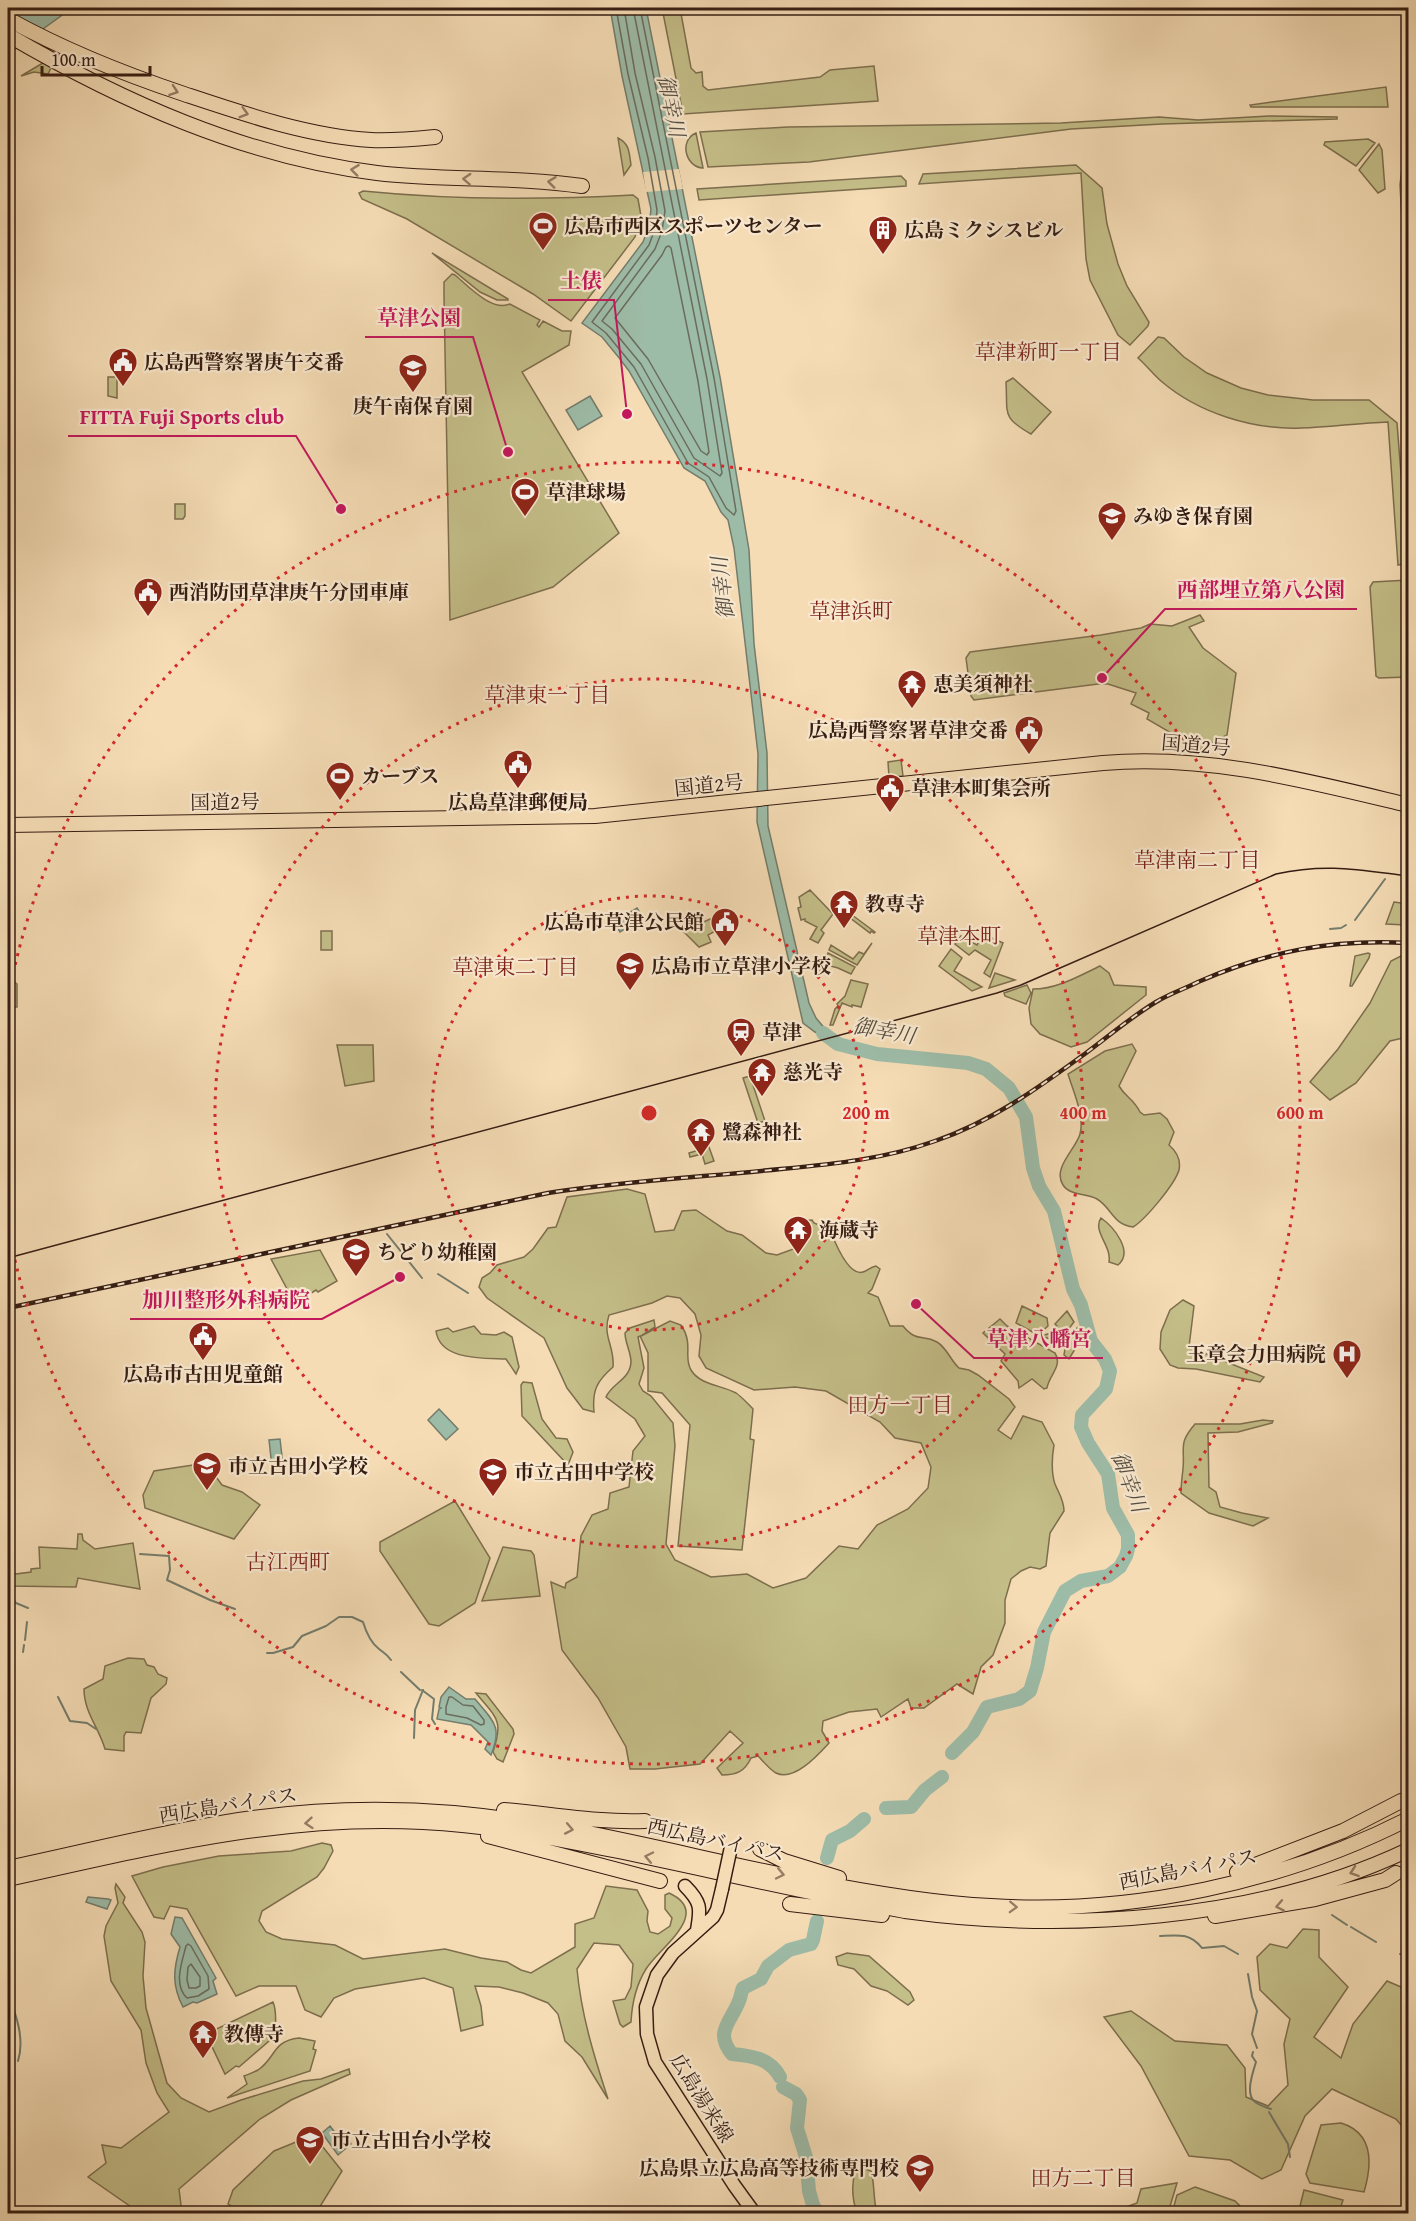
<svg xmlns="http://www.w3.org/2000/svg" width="1416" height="2221" font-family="'Gentium Book Plus','Noto Serif JP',serif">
	<rect width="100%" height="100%" fill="#f5dcb5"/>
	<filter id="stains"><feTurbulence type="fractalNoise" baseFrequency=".00333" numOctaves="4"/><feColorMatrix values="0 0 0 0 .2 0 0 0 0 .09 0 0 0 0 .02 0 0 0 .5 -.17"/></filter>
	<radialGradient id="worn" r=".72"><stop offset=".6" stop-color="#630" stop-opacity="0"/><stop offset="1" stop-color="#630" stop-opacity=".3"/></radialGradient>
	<path fill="#c4be88" stroke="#7d6e4e" stroke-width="1.5" d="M 662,8 L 680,8 L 691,68 L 696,73 L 702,72 L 703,86 L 708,90 L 820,77 L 830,70 L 874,66 L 878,101 L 683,114 Z
		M 58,54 L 48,74 L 34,72 L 21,76 Z
		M 1386,87 L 1388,107 L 1251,107 L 1250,105 Z
		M 1269,116 L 1337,117 L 1337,119 L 1162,124 L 1071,129 L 809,162 L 708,167 L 700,132 L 788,127 L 1061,123 L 1159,117 L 1198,120 Z
		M 696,133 L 703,168 C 685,167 679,140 696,133 Z
		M 618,138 C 630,144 629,153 631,165 L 624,175 Z
		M 1368,139 L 1375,143 L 1356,166 L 1324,145 L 1325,142 Z
		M 1408,140 L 1408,238 L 1403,239 L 1400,185 L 1405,141 Z
		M 1379,144 L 1382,150 L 1385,189 L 1378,193 L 1359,170 Z
		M 1076,165 L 1102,188 L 1107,224 L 1118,264 L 1127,286 L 1149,322 L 1148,326 L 1130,345 L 1118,335 L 1090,280 L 1086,259 L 1081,173 L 919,184 L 923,174 Z
		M 901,176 L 906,181 L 906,186 L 699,200 L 697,189 Z
		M 363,191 C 453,200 543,200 633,195 L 638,199 L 641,216 L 635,237 L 571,321 L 533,294 L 407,219 L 362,199 L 359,193 Z
		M 432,253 L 508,299 L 508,300 L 497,300 L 480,292 Z
		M 452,274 L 455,275 C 468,286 492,312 510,304 L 540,320 L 537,325 L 539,327 L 543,321 L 562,331 L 571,331 L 569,345 L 522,372 L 619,533 L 553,587 L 450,620 L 444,296 L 444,282 Z
		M 1158,337 L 1164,338 L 1184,357 L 1207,373 L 1241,388 L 1268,395 L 1313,400 L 1369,400 L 1397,423 L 1408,563 L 1398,565 L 1388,422 C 1359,423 1330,427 1301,428 C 1253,430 1198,413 1161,381 C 1153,374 1146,365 1138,358 Z
		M 108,377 L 117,377 L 117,398 L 108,396 Z
		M 1013,378 L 1051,412 L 1031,434 C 1001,417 1008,414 1006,382 Z
		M 175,504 L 185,504 L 185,516 L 183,519 L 175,519 Z
		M 1408,580 L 1408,677 L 1379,678 L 1376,676 L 1370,587 L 1373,582 Z
		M 1200,615 L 1204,621 L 1189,627 L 1203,648 L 1236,673 L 1227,735 L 1200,750 L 1147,719 L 1149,713 L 1131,704 L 1136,693 L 1108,684 L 1098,684 L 974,700 L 971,696 L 966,658 L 970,652 L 1101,635 L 1141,628 L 1150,624 L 1172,626 Z
		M 901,760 L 903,776 L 889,777 L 888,762 Z
		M 810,890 L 833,914 L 821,930 L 824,933 L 818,943 L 810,939 L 817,927 L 805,921 L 805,919 L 801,920 L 798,908 L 801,907 L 799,897 Z
		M 1394,902 L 1408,904 L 1408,918 L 1406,925 L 1386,924 Z
		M 844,909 L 875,932 L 874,933 L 871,931 L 870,933 L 841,911 Z
		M 726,912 L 733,927 L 716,934 L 715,931 L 708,935 L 711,942 L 699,947 L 683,931 Z
		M 321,931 L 332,931 L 332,950 L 321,950 Z
		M 983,934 L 1003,943 L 990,977 L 984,973 L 991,960 L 975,950 L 969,955 L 955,944 L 961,936 L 977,945 Z
		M 872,943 L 857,965 L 829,950 L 831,945 L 853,959 L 859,952 L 864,954 Z
		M 951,949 L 962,958 L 954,971 L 982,987 L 972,991 L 939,966 Z
		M 828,953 L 855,967 L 851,974 L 838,968 L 827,965 L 817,975 L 816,973 L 821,969 Z
		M 1368,953 L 1370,954 L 1369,958 L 1352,986 L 1350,986 L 1355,956 Z
		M 1405,954 L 1408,954 L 1408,1040 L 1403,1038 L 1390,1041 L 1356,1083 L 1330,1100 L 1310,1082 L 1338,1049 L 1370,1003 L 1391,961 Z
		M 1100,966 L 1109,973 L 1114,985 L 1146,987 L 1146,995 L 1087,1042 L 1071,1047 L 1040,1034 L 1031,1024 L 1029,1008 L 1033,989 C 1057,989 1079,976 1100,966 Z
		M 995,973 L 1015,980 L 989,988 Z
		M 8,976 L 17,984 L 17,1007 L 8,1007 Z
		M 851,980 L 868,984 L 861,1007 L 852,1005 L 852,1007 L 842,1003 L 833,1025 L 830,1025 L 835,1009 L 838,1006 L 837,1004 L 845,996 Z
		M 1027,985 L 1031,993 L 1026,1004 L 1005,996 L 1004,993 Z
		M 1132,1044 L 1136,1051 L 1119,1086 C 1126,1098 1133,1098 1140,1112 L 1144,1115 L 1160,1113 L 1167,1119 L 1174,1132 L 1169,1145 C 1176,1151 1181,1160 1179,1170 C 1175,1184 1145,1220 1133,1227 C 1112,1224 1112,1208 1097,1199 C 1087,1193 1070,1196 1063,1185 C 1052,1168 1076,1149 1080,1134 C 1085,1116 1073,1091 1068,1074 L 1105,1051 Z
		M 337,1045 L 373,1045 L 374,1081 L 345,1086 Z
		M 750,1076 L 765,1121 L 758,1123 L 743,1078 Z
		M 709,1147 L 714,1161 L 705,1164 L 702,1154 L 690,1157 L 689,1153 Z
		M 627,1189 L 645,1194 L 655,1232 L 674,1230 L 682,1211 L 696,1210 L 727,1231 L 742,1235 L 766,1253 L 777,1255 L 799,1247 L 799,1227 L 802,1221 L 812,1220 L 814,1223 L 830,1230 C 834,1240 848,1277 863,1272 C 867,1271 870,1267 876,1266 L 880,1269 L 872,1289 L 868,1293 L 878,1297 L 890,1326 L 903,1326 C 917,1343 922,1334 937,1342 C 947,1348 951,1361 959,1368 L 969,1370 L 978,1375 L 1009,1399 L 1015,1407 L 998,1430 L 1011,1439 L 1023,1416 L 1042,1422 L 1054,1445 C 1052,1456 1051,1473 1055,1484 C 1059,1494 1064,1500 1064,1511 L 1050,1533 L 1046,1566 L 1040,1569 L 1030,1567 L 1021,1571 L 1011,1579 L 1005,1600 L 1005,1623 L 993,1655 L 981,1667 L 973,1694 L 957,1684 L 924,1708 L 911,1708 L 908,1699 L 881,1717 L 877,1709 L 849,1712 L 823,1721 L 822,1731 L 829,1743 C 818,1755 794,1782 776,1773 C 770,1770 763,1761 758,1756 L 751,1758 C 745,1771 737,1775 722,1775 L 717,1768 L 743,1743 L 730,1731 L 700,1764 L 655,1769 L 630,1769 L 626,1747 L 598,1698 L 562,1650 L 551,1582 L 565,1588 L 566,1583 L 577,1577 L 581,1536 L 592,1515 L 608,1509 L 610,1493 L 629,1487 L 633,1451 L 645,1436 L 635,1419 L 606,1397 C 612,1383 630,1380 631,1362 C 631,1352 625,1343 625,1333 L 630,1328 L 654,1320 L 655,1327 L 641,1336 L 670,1321 L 681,1325 C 694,1344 683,1357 691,1370 C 700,1385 721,1385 736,1393 C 742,1397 748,1404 753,1409 L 750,1439 L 754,1440 L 742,1550 L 678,1546 L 690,1425 L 662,1393 L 648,1391 L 648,1353 L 640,1336 L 638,1337 L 644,1368 L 639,1384 L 643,1391 L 651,1396 L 673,1423 L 675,1446 L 666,1544 L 675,1560 L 711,1577 L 747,1574 L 773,1588 L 806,1578 L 839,1546 L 858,1549 L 877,1525 L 908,1509 L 928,1488 L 931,1467 L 921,1443 L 895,1438 L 880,1422 L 826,1391 L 795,1387 L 754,1390 L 706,1368 L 699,1356 L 701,1335 L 695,1314 L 680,1298 L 667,1296 L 652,1303 L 609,1315 C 602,1337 615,1346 613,1367 C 597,1381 592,1390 594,1412 L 583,1409 L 567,1388 L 544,1338 L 487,1298 L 479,1287 L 482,1278 L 490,1273 L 497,1265 L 524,1257 L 533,1249 L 548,1228 L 556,1227 L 567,1197 Z
		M 1101,1218 C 1114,1227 1134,1252 1118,1265 L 1109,1262 C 1112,1246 1092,1231 1101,1218 Z
		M 320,1250 L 337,1281 L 318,1292 L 316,1290 L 299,1301 L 293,1300 L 271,1259 Z
		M 1183,1300 L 1194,1306 L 1189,1347 L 1264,1377 L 1260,1382 L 1196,1369 L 1178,1368 L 1170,1365 L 1160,1349 L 1161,1332 L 1170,1310 Z
		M 1022,1306 L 1047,1318 L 1048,1326 L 1038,1335 L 1016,1323 Z
		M 1067,1311 L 1074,1322 C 1063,1336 1060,1344 1041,1336 L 1051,1333 L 1057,1326 L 1055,1324 Z
		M 1000,1319 L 1007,1326 L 1055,1353 C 1063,1366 1049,1375 1047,1388 L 1044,1389 L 1032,1379 L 1019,1388 L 1018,1381 L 1001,1361 L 1005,1354 L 983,1333 Z
		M 474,1326 L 481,1334 L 496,1335 L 504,1332 L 512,1337 L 519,1367 L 516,1374 L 506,1359 C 484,1358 440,1361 436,1331 L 448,1328 L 453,1332 Z
		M 1077,1328 L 1080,1341 L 1069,1359 L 1064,1355 L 1066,1343 Z
		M 523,1382 L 532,1383 L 542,1419 L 556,1438 L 567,1439 L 573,1452 L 568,1465 L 522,1416 L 521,1385 Z
		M 1263,1420 L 1273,1421 L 1272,1423 L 1238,1432 L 1208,1433 L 1209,1487 L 1216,1492 L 1220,1507 L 1242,1513 L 1268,1518 L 1253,1526 L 1209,1513 L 1181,1493 C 1181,1485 1182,1477 1183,1469 C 1185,1446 1178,1444 1195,1424 L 1240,1424 Z
		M 206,1463 L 222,1485 L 242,1492 L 260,1505 L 234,1539 L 145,1508 L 143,1495 L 154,1471 Z
		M 455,1501 L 490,1558 L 475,1603 L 439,1626 L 429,1624 L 380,1551 L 380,1542 Z
		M 78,1534 L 82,1534 L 83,1540 L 95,1549 L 133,1543 L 140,1589 L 78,1578 L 76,1587 L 8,1586 L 8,1575 L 31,1572 L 31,1569 L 40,1568 L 39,1547 L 77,1549 Z
		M 503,1547 L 531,1551 L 534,1555 L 540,1596 L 482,1601 Z
		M 128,1658 L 144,1659 L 147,1665 L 154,1667 L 158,1674 L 167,1678 L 166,1684 L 151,1698 L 141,1733 L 126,1732 L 124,1736 L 124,1751 L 105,1749 C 99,1728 84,1712 84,1689 L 103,1679 L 105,1666 Z
		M 476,1693 L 486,1694 L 513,1729 L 514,1734 L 503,1762 L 497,1759 L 493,1752 C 504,1719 496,1718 476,1693 Z
		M 322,1843 L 331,1845 L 333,1851 L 324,1868 L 317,1877 L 262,1911 L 259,1921 L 266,1932 L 282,1939 L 335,1945 L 363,1959 L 445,1949 L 481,1958 L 507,1962 L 521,1970 L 531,1973 L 575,1947 L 575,1924 L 594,1918 L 606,1886 L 637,1890 L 648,1911 L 647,1921 L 650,1932 L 658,1934 L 670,1926 L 672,1918 L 665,1909 L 665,1895 L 669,1893 C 713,1913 660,1947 646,1969 C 636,1985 632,2003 631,2022 L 623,2027 L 620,2024 L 613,2001 L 625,1999 L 631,1987 L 633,1964 L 619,1945 L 594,1943 L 577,1969 C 581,2014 594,2056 608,2099 L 582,2057 L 565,2041 L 558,2014 L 548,2003 L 523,1993 L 499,1987 L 475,1986 L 481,2006 L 483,2025 L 461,2031 L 453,1988 L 424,1978 L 355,1989 L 334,1998 L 321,2017 L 305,2010 L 296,1986 L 259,1986 L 236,1996 L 187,1909 L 170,1906 L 164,1919 L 154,1917 L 132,1876 L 163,1867 L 219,1856 L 291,1851 Z
		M 116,1884 L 125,1897 L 123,1903 L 142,1932 L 145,1942 L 143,1976 L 146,2008 L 167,2083 L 181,2098 L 209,2112 L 241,2100 L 303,2081 L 321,2079 L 349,2069 L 350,2074 L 291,2100 L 260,2119 L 179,2189 L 182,2213 L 140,2213 L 88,2177 L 106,2163 L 102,2145 L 121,2148 L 169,2112 L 157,2093 L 146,2063 L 141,2030 L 111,1981 L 104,1936 L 106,1926 L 118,1903 L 115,1888 Z
		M 1303,1929 L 1319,1930 L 1319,1957 L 1348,1987 L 1314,2037 L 1341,2058 L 1353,2024 L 1387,1981 L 1408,1990 L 1408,2133 L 1396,2119 L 1332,2089 L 1305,2116 L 1281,2170 L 1262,2179 L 1230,2160 L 1189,2156 L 1141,2066 L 1104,2017 L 1131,2011 L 1175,2041 L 1227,2045 L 1245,2068 L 1246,2097 L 1268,2106 L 1288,2085 L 1284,2044 L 1290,2019 L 1260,1990 L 1257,1957 L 1270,1944 L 1287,1948 Z
		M 847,1953 L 869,1956 L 910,1992 L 914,2000 L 908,2005 L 887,1991 L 871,1986 L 854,1969 L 838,1965 L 836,1957 Z
		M 273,2002 C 278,2014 274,2023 276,2035 L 239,2067 L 236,2066 L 225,2074 L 206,2034 Z
		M 299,2038 L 315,2041 L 313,2049 L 316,2050 L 310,2071 L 227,2098 L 247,2084 L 244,2076 C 249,2074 254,2072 258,2070 C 276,2058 272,2041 299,2038 Z
		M 1341,2123 C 1374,2133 1372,2165 1364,2192 L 1310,2183 L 1306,2174 L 1321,2125 Z
		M 315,2137 L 342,2171 L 316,2213 L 242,2213 L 228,2204 L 233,2190 L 274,2151 L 296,2142 Z
		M 862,2168 L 871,2171 C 875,2185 873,2199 877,2213 L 857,2213 C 852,2199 851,2187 855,2172 Z
		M 1177,2183 L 1168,2213 L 1126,2213 L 1126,2207 L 1137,2203 L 1141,2189 Z
		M 1195,2187 L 1235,2201 L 1247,2213 L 1172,2213 L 1177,2195 Z
		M 1304,2190 L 1343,2200 L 1339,2213 L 1328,2213 L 1300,2206 Z"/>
	<path fill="#9dbca8" stroke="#747c6c" stroke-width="1.5" d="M 8,8 L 72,8 L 8,54 Z
		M 610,8 L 646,8 L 720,377 L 749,550 L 754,644 L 767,753 L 768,826 L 809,1003 L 816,1018 L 838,1044 L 815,1032 L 803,1023 L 757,822 L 758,754 L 734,548 L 728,520 L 721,512 L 705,481 L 684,468 L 629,371 L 620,359 L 602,337 L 582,323 L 643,242 L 649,227 L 651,209 L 622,76 Z
		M 590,396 L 602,416 L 578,430 L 566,410 Z
		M 637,908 L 643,918 L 620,932 L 614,922 Z
		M 439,1409 L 458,1429 L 446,1440 L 428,1420 Z
		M 280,1439 L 283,1465 L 272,1467 L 269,1440 Z
		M 449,1687 L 466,1699 L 475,1699 C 493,1721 503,1726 491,1755 L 485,1749 L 488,1742 L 471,1725 L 437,1719 L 439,1709 L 441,1708 L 439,1707 L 441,1697 Z
		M 88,1897 L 108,1899 L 111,1900 L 107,1909 L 86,1902 Z
		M 175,1917 L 182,1918 L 216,1978 L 213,1981 L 217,1994 L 197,2003 L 193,2002 L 183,2007 C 172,1986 173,1970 180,1947 L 171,1934 Z
		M 330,2126 L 340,2139 L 345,2136 L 351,2144 L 338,2155 L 322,2133 Z"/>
	<path fill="#f5dcb5" d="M 679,169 L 683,189 L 646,192 L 643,172 Z"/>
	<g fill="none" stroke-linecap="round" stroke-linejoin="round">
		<path stroke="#6a6c5e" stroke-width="1.5" d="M 616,8 L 628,74 L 648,158 L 657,210 L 655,229 L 649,245 L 592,322 L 606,333 L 634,367 L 688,463 L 709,477 L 726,508 L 734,515 L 736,511 L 714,378 L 640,8
			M 624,8 L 635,73 L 655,157 L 665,211 L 662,231 L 655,249 L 602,321 L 612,329 L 641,364 L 694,458 L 720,476 L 722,473 L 707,379 L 633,8
			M 669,246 L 671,248 L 698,381 L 709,452 L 707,455 L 701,451 L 648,359 L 615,318 L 662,255 L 666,247 Z
			M 449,1697 L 452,1697 L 463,1705 L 473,1706 L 484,1720 L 484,1724 L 481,1725 L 467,1718 L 446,1714 L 446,1707 Z
			M 188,1944 L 191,1946 L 208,1976 L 209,1989 L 198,1996 L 187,1998 C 173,1985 182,1962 186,1946 Z
			M 191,1964 L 200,1977 L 200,1986 L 196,1988 L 189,1988 L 187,1980 L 188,1967 Z"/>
		<path stroke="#747c6c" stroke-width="2" d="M 1355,920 L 1385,879
			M 1330,929 L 1341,928 L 1346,925
			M 387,1234 L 422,1278
			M 438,1274 L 468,1293
			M 140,1554 L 169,1556 L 170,1570 L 167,1580 L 210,1600 L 235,1609
			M 8,1592 L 16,1603 L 28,1608
			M 25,1640 L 27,1622
			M 23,1652 L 24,1645
			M 267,1653 L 273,1653 L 293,1647 L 302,1636 L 326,1626 L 339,1617 L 352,1617 L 363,1622 C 366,1632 370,1642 379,1649 C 384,1653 387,1654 391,1660
			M 401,1672 L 420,1690
			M 422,1690 L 434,1699 L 432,1719 L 435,1724
			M 58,1697 L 70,1721 L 87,1723 L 96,1729
			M 414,1738 L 415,1710 L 423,1690
			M 1332,1915 L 1347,1925
			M 1351,1927 L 1376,1942
			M 1160,1936 C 1179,1935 1190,1933 1202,1948 L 1224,1946 L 1238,1954
			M 1400,1954 L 1408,1955
			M 1248,1974 L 1252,1997 L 1257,2011 L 1252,2034 L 1257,2048
			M 8,1994 C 16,2014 25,2039 18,2061
			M 1253,2052 L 1252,2056 L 1256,2062 C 1253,2072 1246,2091 1253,2100 C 1257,2105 1265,2107 1271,2109
			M 1269,2112 L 1288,2144 L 1290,2157"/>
		<path stroke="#9dbca8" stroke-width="14" d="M 823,1033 L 838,1044 L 877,1054 L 968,1063 L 986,1069 L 1009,1088 L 1026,1117 L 1033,1168 L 1039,1186 L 1054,1211 L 1073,1289 L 1081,1305 L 1091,1341 L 1105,1359 L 1110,1371 L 1106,1389 L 1082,1415 L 1081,1427 L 1088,1443 L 1108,1474 L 1113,1508 L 1128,1535 L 1128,1549 L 1126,1556 L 1120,1567 L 1108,1576 L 1081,1581 L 1065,1591 L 1044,1632 L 1037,1668 L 1030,1691 L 1019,1699 L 987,1707 L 973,1732 L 952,1753
			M 886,1808 L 911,1807 L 925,1790 L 942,1777
			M 827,1858 L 832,1840 L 850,1831 L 864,1819
			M 780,2077 C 770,2058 752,2056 732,2054 C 714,2032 731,2022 739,2001 C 741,1997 741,1992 743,1988 L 761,1979 L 768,1966 L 789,1950 L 811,1944 L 813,1940 L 817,1921
			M 783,2087 L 796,2094 L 800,2100 L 797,2128 L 806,2157 L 809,2191 L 813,2205 L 818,2214"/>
		<g stroke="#361d13" stroke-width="15">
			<path id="major" d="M 685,1886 C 701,1902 701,1908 697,1930
				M 722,1889 L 717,1910 L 713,1917 L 673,1953 L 657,1975 L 646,2007 L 647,2034 L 655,2062 L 734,2185 L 755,2214"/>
		</g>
		<g stroke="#361d13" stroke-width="16">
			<path id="highway" d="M 8,19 C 66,51 121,73 184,94 C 244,114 308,136 371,140 C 393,141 414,139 435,137
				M 8,35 C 121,101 245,157 377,173 C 445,181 514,176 582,186
				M 8,825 L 595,816 L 1103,763 C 1207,754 1308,781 1408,805
				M 504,1810 C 551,1814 599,1823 645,1821
				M 488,1836 L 660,1881
				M 760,1849 L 784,1861 L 839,1878
				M 8,1868 C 84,1852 162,1832 239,1820 C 311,1809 383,1807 454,1813 C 574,1824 689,1857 807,1880 C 867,1892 930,1903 991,1906 C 1129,1915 1285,1882 1408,1819
				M 1237,1872 L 1343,1831 L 1401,1801
				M 8,1879 C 145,1849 282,1814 423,1822 C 489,1825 554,1838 618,1851 C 714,1871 809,1893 905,1911 C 1067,1933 1258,1921 1408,1850
				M 790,1904 L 882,1915
				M 1215,1916 L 1315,1899 L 1385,1880 L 1396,1873"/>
		</g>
		<use href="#major" stroke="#f5dcb5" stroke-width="12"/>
		<use href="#highway" stroke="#f5dcb5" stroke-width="14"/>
		<path stroke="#361d13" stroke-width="1.5" d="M 8,1258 L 997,993 L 1021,985 L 1276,874 C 1326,863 1359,870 1408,876"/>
		<g stroke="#361d13" stroke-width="4.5">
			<path id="rail" d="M 8,1308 L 548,1193 C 625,1181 703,1177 781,1169 C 834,1164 885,1159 935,1141 C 991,1122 1038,1088 1086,1053 C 1109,1036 1131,1017 1156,1002 C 1169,994 1184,989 1198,982 C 1269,951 1331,939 1408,943"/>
		</g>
		<use href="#rail" stroke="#f8e8cf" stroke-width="2" stroke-dasharray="7" stroke-linecap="butt"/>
		<g stroke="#361d13" stroke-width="15" stroke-linecap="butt">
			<path id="major-bridge" d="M 722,1889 L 731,1847"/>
		</g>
		<use href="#major-bridge" stroke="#f5dcb5" stroke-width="12"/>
	</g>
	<defs><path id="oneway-chevron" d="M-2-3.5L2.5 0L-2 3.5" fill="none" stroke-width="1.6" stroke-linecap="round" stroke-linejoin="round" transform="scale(1.5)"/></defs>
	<g stroke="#967c64">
		<use href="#oneway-chevron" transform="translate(174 91) rotate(19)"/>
		<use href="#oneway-chevron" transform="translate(244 113) rotate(16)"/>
		<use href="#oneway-chevron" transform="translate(355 170) rotate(-173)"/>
		<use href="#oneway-chevron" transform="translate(467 179) rotate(-177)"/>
		<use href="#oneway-chevron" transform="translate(552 182) rotate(-173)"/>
		<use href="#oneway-chevron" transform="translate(309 1823) rotate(175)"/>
		<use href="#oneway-chevron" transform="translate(569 1829) rotate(11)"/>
		<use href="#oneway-chevron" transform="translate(649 1857) rotate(-168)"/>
		<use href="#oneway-chevron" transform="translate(1354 1872) rotate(161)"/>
		<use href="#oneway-chevron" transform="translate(780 1874) rotate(12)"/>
		<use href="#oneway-chevron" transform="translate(1280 1906) rotate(169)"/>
		<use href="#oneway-chevron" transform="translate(1013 1907) rotate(2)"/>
	</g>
	<g fill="none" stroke="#d62828" stroke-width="3" stroke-dasharray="3 6">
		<circle cx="649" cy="1113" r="217"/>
		<circle cx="649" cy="1113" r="434"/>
		<path d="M8 1000A651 651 0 1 1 8 1226"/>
	</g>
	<defs>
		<g id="stadium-pin" transform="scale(1.5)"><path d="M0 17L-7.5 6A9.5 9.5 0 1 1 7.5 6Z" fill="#8f2418" stroke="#f8e8cf"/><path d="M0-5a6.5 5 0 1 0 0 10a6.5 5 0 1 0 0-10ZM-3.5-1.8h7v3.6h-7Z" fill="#fff"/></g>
		<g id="building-pin" transform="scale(1.5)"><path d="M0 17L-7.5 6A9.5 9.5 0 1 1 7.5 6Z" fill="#8f2418" stroke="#f8e8cf"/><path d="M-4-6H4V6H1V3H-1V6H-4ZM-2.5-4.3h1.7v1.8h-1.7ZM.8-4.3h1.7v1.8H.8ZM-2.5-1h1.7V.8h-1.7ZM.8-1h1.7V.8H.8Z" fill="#fff"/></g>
		<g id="civic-pin" transform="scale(1.5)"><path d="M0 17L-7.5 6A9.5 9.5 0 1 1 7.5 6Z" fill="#8f2418" stroke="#f8e8cf"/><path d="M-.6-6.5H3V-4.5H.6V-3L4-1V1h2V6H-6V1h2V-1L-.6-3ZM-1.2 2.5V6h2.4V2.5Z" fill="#fff"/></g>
		<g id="school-pin" transform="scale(1.5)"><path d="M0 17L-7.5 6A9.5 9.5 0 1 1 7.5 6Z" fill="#8f2418" stroke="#f8e8cf"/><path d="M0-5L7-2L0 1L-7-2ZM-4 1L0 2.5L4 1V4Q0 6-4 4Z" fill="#fff"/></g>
		<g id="temple-pin" transform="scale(1.5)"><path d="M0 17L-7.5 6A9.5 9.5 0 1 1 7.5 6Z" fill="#8f2418" stroke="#f8e8cf"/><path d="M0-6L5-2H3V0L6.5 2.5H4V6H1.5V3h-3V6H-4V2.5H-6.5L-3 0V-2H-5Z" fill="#fff"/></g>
		<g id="station-pin" transform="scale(1.5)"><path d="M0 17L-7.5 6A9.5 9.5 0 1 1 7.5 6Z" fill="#8f2418" stroke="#f8e8cf"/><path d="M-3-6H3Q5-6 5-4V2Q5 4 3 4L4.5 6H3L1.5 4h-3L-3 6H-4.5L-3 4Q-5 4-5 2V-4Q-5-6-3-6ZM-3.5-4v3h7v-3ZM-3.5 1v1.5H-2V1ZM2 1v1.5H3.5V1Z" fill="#fff"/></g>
		<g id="hospital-pin" transform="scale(1.5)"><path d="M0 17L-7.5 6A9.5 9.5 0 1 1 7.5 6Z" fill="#8f2418" stroke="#f8e8cf"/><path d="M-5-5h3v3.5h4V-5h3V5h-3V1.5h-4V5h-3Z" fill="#fff"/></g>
	</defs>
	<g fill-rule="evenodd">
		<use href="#stadium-pin" x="543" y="226"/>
		<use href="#building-pin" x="883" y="230"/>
		<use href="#civic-pin" x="123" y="362"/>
		<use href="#school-pin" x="413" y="368"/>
		<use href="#stadium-pin" x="525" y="492"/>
		<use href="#school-pin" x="1112" y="516"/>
		<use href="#civic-pin" x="148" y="592"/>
		<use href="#temple-pin" x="912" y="684"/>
		<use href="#civic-pin" x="1029" y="730"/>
		<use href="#civic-pin" x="518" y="764"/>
		<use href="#stadium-pin" x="340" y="776"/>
		<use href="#civic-pin" x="890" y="788"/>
		<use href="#temple-pin" x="844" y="904"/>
		<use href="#civic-pin" x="725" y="922"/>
		<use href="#school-pin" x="630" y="966"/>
		<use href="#station-pin" x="741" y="1032"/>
		<use href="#temple-pin" x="762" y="1072"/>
		<use href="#temple-pin" x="701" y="1132"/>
		<use href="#temple-pin" x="798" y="1230"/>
		<use href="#school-pin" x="356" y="1252"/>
		<use href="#civic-pin" x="203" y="1336"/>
		<use href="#hospital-pin" x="1347" y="1354"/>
		<use href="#school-pin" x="207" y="1466"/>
		<use href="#school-pin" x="493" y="1472"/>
		<use href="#temple-pin" x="203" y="2034"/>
		<use href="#school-pin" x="310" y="2140"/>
		<use href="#school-pin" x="920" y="2168"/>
	</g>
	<g text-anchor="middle" stroke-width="4.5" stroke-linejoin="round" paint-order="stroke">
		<g font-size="20" font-weight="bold" fill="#361d13" stroke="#f8e8cf" text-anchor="start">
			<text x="564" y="233">広島市西区スポーツセンター</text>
			<text x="904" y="237">広島ミクシスビル</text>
			<text x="144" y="369">広島西警察署庚午交番</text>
			<text x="413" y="413" text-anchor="middle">庚午南保育園</text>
			<text x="546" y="499">草津球場</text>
			<text x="1133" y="523">みゆき保育園</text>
			<text x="169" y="599">西消防団草津庚午分団車庫</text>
			<text x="933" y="691">恵美須神社</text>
			<text x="1008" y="737" text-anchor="end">広島西警察署草津交番</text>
			<text x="361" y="783">カーブス</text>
			<text x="911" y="795">草津本町集会所</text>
			<text x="518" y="809" text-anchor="middle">広島草津郵便局</text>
			<text x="865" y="911">教専寺</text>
			<text x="704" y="929" text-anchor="end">広島市草津公民館</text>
			<text x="651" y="973">広島市立草津小学校</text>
			<text x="762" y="1039">草津</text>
			<text x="783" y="1079">慈光寺</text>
			<text x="722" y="1139">鷺森神社</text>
			<text x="819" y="1237">海蔵寺</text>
			<text x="377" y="1259">ちどり幼稚園</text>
			<text x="1326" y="1361" text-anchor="end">玉章会力田病院</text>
			<text x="203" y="1381" text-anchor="middle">広島市古田児童館</text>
			<text x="228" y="1473">市立古田小学校</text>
			<text x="514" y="1479">市立古田中学校</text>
			<text x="224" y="2041">教傳寺</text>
			<text x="331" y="2147">市立古田台小学校</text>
			<text x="899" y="2175" text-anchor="end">広島県立広島高等技術専門校</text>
		</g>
		<g font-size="20" fill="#361d13" stroke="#f8e8cf">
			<text transform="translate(1196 745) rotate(5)" y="7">国道2号</text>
			<text transform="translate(709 785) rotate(-6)" y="7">国道2号</text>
			<text transform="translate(225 802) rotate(-1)" y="7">国道2号</text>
			<text transform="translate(228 1805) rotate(-9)" y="7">西広島バイパス</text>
			<text transform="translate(716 1840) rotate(12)" y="7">西広島バイパス</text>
			<text transform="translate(1188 1869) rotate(-11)" y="7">西広島バイパス</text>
			<text transform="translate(702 2098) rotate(58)" y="7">広島湯来線</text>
		</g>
		<g font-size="21" font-style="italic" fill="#554d40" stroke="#f8e8cf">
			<text transform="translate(671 106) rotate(78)" y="7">御幸川</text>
			<text transform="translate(723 588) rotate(-97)" y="7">御幸川</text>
			<text transform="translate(884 1031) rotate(10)" y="7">御幸川</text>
			<text transform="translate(1129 1482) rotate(69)" y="7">御幸川</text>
		</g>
		<g font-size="21" fill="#7a1f14" stroke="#f8e8cf">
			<text x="1048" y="359">草津新町一丁目</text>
			<text x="851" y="618">草津浜町</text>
			<text x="547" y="702">草津東一丁目</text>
			<text x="1197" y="867">草津南二丁目</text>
			<text x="959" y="943">草津本町</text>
			<text x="515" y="974">草津東二丁目</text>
			<text x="900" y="1412">田方一丁目</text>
			<text x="288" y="1569">古江西町</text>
			<text x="1083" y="2185">田方二丁目</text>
		</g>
	</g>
	<circle cx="649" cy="1113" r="9" fill="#d62828" stroke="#f8e8cf" stroke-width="3"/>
	<g font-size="18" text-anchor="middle" font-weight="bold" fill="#d62828" stroke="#f8e8cf" stroke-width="4.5" stroke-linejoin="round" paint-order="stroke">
		<text x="866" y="1119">200 m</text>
		<text x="1083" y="1119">400 m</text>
		<text x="1300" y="1119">600 m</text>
	</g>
	<path fill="none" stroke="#c2185b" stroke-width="2" d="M627 414L614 300H548M508 452L473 337H365M341 509L296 436H68M1102 678L1165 609H1357M400 1277L322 1319H130M916 1304L974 1358H1103"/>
	<g fill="#c2185b" stroke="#f8e8cf" stroke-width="2">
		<circle cx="627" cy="414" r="6"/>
		<circle cx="508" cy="452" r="6"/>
		<circle cx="341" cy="509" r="6"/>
		<circle cx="1102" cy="678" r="6"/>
		<circle cx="400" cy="1277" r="6"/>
		<circle cx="916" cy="1304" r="6"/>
	</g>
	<g font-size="21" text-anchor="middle" font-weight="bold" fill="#c2185b" stroke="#f8e8cf" stroke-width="4.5" stroke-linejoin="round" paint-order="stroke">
		<text x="581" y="288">土俵</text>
		<text x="419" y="325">草津公園</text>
		<text x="182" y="424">FITTA Fuji Sports club</text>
		<text x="1261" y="597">西部埋立第八公園</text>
		<text x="226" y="1307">加川整形外科病院</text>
		<text x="1039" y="1346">草津八幡宮</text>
	</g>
	<rect width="1416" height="2221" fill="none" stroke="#f5dcb5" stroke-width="30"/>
	<rect x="9" y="9" width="1398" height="2203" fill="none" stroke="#361d13" stroke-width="3"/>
	<rect x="15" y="15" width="1386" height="2191" fill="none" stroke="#361d13" stroke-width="1.5"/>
	<path d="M42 66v9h108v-9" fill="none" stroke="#361d13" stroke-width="3"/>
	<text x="51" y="66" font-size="18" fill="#361d13" stroke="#f8e8cf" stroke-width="4.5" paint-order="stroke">100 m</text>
	<rect width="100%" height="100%" filter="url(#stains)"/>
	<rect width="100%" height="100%" fill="url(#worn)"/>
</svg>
